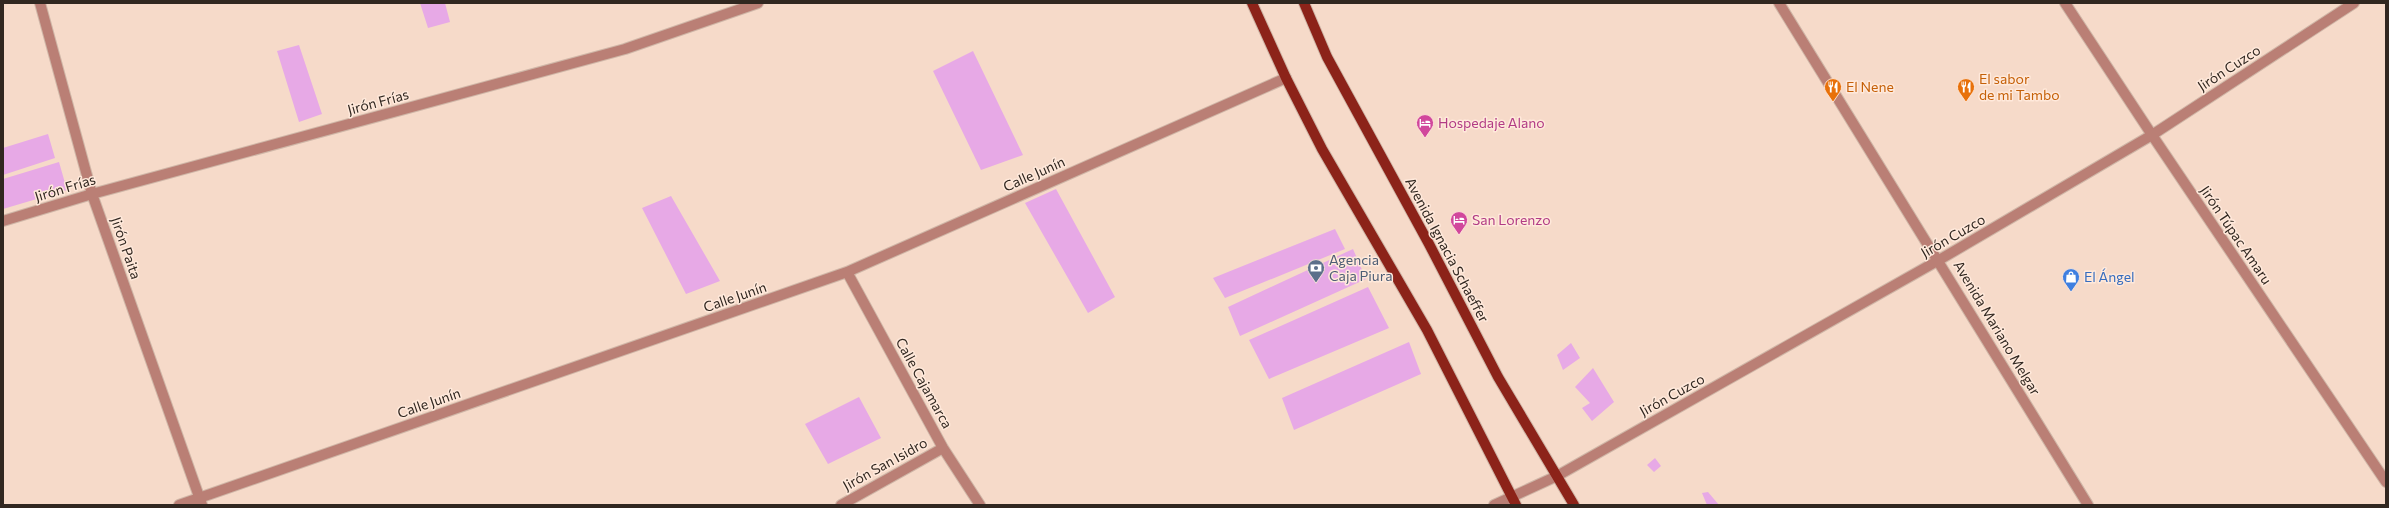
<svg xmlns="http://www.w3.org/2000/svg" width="2389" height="508" font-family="Commissioner,sans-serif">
	<rect width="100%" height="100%" fill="#f6dac9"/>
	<path fill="#e7a9e6" d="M 420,3 L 445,3 L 450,22 L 428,28 Z
		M 299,45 L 322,114 L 299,122 L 277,51 Z
		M 973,51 L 1023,155 L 981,170 L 933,71 Z
		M 48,134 L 55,158 L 3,175 L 3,148 Z
		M 59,162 L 67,190 L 3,209 L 3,179 Z
		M 1056,189 L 1115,297 L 1088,313 L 1025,203 Z
		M 671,196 L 720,281 L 686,294 L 642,208 Z
		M 1335,229 L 1345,249 L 1225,298 L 1213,278 Z
		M 1353,249 L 1366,279 L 1240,336 L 1228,307 Z
		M 1368,287 L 1389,328 L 1269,379 L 1249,340 Z
		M 1409,342 L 1421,374 L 1294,430 L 1282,398 Z
		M 1571,343 L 1580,358 L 1563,370 L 1557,355 Z
		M 1593,368 L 1614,402 L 1592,421 L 1582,408 L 1590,403 L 1575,387 Z
		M 859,397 L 881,438 L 828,464 L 805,424 Z
		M 1655,458 L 1661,466 L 1654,472 L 1647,465 Z
		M 1708,492 L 1719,505 L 1707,505 L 1702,493 Z"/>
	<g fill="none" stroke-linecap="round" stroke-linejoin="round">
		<g stroke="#cfb6a7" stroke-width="12">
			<path id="minor" d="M 40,3 L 92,194 L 202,505
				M 1779,3 L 2088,505
				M 2065,3 L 2152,135 L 2386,482
				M 3,221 L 92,194 L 625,49 L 758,3
				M 847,272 L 943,448 L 980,505
				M 179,505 L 847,272 L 1286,78
				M 841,505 L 943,448
				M 1494,505 L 1557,476 L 1939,260 L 2152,135 L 2354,3"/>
		</g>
		<g stroke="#cfb6a7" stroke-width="12">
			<path id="major" d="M 1252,3 L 1286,78 L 1322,149 L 1427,330 L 1516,505
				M 1304,3 L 1327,57 L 1429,244 L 1498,377 L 1574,505"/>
		</g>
		<use href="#minor" stroke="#ba7f75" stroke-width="10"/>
		<use href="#major" stroke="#8c2319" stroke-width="10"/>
	</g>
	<defs>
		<g id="restaurant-pin" transform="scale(0.9)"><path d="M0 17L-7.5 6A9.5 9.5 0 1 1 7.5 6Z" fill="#e8710a" stroke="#ffe9db"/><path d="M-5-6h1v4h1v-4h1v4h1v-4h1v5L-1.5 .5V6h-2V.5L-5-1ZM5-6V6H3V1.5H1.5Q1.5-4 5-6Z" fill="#fff"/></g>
		<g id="hotel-pin" transform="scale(0.9)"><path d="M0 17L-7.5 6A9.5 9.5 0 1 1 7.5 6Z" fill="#d1479c" stroke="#ffe9db"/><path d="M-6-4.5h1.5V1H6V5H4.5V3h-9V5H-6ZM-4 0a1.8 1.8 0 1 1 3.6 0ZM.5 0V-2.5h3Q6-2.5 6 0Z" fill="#fff"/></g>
		<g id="bank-pin" transform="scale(0.9)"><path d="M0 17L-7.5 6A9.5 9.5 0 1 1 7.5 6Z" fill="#5c6f8a" stroke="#ffe9db"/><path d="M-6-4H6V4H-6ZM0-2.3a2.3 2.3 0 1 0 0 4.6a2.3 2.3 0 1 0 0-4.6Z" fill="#fff"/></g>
		<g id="shop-pin" transform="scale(0.9)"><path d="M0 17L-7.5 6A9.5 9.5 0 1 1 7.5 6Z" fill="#3f7fe0" stroke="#ffe9db"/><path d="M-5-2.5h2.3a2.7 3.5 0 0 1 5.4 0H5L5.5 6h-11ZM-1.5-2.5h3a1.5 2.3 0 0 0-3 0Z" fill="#fff"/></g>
	</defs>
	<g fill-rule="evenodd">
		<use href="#restaurant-pin" x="1833" y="87"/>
		<use href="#restaurant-pin" x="1966" y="87"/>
		<use href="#hotel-pin" x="1425" y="123"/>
		<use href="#hotel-pin" x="1459" y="220"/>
		<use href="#bank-pin" x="1316" y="268"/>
		<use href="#shop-pin" x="2071" y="277"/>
	</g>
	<g text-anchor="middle" stroke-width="3" stroke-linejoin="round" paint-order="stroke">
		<g font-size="14" fill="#312720" stroke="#ffe9db">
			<text transform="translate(2229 68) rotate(-33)" y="5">Jirón Cuzco</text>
			<text transform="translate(378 102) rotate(-15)" y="5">Jirón Frías</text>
			<text transform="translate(1034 174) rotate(-24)" y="5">Calle Junín</text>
			<text transform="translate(65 188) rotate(-17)" y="5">Jirón Frías</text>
			<text transform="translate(2236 235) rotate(56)" y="5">Jirón Túpac Amaru</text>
			<text transform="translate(1953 236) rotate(-30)" y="5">Jirón Cuzco</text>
			<text transform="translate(126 248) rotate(71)" y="5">Jirón Paita</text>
			<text transform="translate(1447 250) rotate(62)" y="5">Avenida Ignacia Schaeffer</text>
			<text transform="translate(735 297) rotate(-19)" y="5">Calle Junín</text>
			<text transform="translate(1997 328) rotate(59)" y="5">Avenida Mariano Melgar</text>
			<text transform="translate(924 383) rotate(61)" y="5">Calle Cajamarca</text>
			<text transform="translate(1672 395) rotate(-29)" y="5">Jirón Cuzco</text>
			<text transform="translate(429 403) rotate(-19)" y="5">Calle Junín</text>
			<text transform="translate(885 464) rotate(-29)" y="5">Jirón San Isidro</text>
		</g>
		<g font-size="14" fill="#c56008" stroke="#ffe9db" text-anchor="start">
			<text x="1979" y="84">El sabor<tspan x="1979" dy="16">de mi Tambo</tspan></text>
			<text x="1846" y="92">El Nene</text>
		</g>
		<g font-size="14" fill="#b23c85" stroke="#ffe9db" text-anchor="start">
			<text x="1438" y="128">Hospedaje Alano</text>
			<text x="1472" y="225">San Lorenzo</text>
		</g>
		<g font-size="14" fill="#4e5e75" stroke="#ffe9db" text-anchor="start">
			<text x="1329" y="265">Agencia<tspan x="1329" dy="16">Caja Piura</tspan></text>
		</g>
		<g font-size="14" fill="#366cbe" stroke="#ffe9db" text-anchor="start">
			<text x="2084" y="282">El Ángel</text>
		</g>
	</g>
	<rect width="2389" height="508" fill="none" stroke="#312720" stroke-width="8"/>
</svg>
